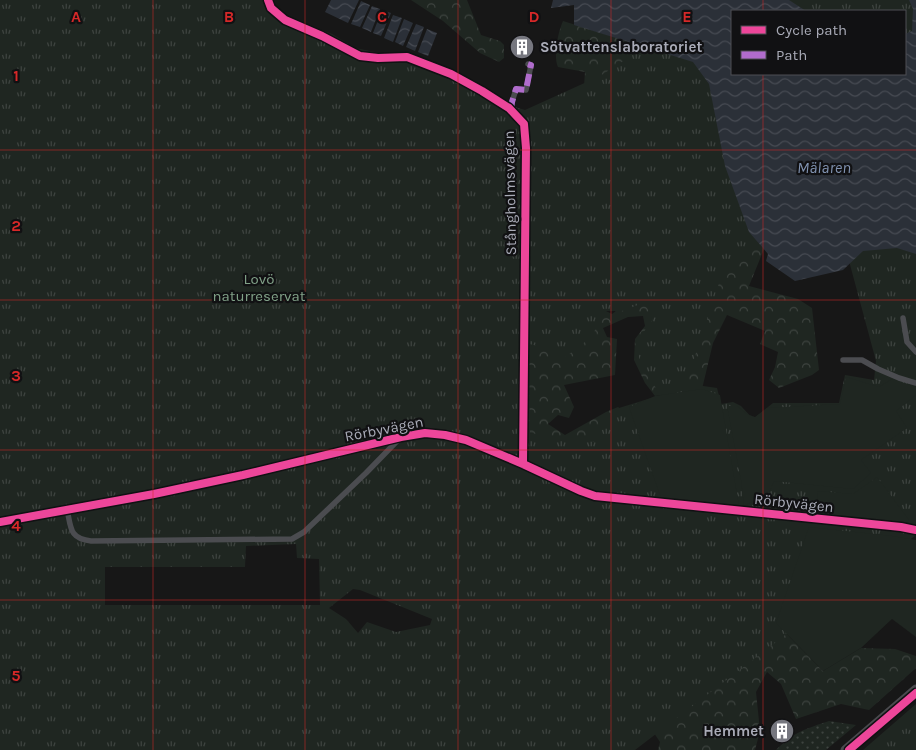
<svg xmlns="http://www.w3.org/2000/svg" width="916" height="750" font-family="Karla,sans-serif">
	<defs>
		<pattern id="grass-dots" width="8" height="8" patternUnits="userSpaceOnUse" patternTransform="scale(1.25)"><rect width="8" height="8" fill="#1f2621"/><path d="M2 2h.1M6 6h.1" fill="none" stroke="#3d433f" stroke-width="1.8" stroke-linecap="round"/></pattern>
		<pattern id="forest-crowns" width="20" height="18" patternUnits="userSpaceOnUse" patternTransform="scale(1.25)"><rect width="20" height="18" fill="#1f2621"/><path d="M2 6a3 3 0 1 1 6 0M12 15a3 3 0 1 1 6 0" fill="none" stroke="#3d433f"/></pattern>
		<pattern id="park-tufts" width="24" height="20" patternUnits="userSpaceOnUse" patternTransform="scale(1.25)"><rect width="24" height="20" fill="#1f2621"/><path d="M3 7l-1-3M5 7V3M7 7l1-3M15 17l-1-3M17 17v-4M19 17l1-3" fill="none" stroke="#3d433f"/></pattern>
		<pattern id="water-waves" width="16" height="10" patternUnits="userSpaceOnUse" patternTransform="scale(1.25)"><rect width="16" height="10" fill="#2b3038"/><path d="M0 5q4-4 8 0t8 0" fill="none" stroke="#474b53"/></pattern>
	</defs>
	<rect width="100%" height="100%" fill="#171717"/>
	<path fill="url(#grass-dots)" d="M 829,721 L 856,725 L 826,750 L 776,750 C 794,732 805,729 829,721 Z"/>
	<path fill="url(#forest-crowns)" d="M 411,0 L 467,0 L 481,35 L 500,41 L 504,45 L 504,58 L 499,62 L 480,53 L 443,21 Z
		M 563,21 L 693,62 L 749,232 L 764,249 L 749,286 L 798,299 L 812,308 L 819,370 L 812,375 L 779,388 L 769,380 L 775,367 L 778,352 L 760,344 L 765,331 L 727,315 L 713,343 L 702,389 L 655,396 L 645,383 L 634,360 L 635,339 L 645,326 L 643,316 L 628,317 L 603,328 L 607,337 L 617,339 L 615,375 L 564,385 L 574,407 L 569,418 L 558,415 L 548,424 L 565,435 L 606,412 L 618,407 L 627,414 L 589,457 L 528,432 L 528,341 L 600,308 L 612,314 L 629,302 L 584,86 L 585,72 L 558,67 C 553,56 558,32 563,21 Z
		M 776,623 L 823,671 L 861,648 L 895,649 L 916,656 L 916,668 L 869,710 L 841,704 L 796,719 L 781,684 L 767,672 L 756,692 L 760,731 L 755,750 L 658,750 L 660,742 L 646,721 Z"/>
	<path fill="url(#park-tufts)" fill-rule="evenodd" d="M 0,0 L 272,0 L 276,9 L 287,17 L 332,34 L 355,48 L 380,53 L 407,54 L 455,71 L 491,96 L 515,107 L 525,110 L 600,76 L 639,51 L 644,24 L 627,0 L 916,0 L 916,535 L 635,750 L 0,750 ZM 732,11 L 905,11 L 905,74 L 732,74 ZM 768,232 L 845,246 L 876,361 L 874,380 L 845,375 L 839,403 L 773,403 L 753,419 L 741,406 L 733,402 L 721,404 L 717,388 L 703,386 L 685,387 L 721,277 ZM 643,303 L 662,307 L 637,341 L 640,365 L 661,395 L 619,408 L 605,423 L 594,442 L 530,433 L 529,344 L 555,349 L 564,358 L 590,338 L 602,319 L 601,311 L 622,311 ZM 296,544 L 297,558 L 319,559 L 320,605 L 105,605 L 105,567 L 245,567 L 246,546 ZM 353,589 L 360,590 L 432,619 L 430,625 L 396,632 L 367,622 L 358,633 L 346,619 L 329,608 Z
		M 916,704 L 916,750 L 863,750 Z"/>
	<path fill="#1f2621" d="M 846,377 L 879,387 L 892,379 L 916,387 L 916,395 L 896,411 L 907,428 L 861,460 L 871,473 L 853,489 L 774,481 L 769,493 L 744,506 L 741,480 L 727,406 L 737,406 L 747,414 L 755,417 L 767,408 L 840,404 Z
		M 702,389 L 720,395 L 739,506 L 661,498 L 629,407 L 655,396 Z
		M 877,477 L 909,520 L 904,525 L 816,514 L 818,491 L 853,494 Z
		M 809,527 L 892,536 L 916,540 L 916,637 L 892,619 L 861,648 L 823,671 L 776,623 Z"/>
	<path fill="url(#water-waves)" d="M 331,0 L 359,0 L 348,23 L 325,12 Z
		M 553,0 L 789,0 L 806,11 L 732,11 L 732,74 L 905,74 L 905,34 L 912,31 L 913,9 L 909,0 L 916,0 L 916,254 L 897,248 L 863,251 L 843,270 L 795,281 L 766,261 L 768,254 L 749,232 L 725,166 L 709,84 L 693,62 L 574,25 L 574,5 L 551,8 Z
		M 361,1 L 370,5 L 360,27 L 351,24 Z
		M 372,6 L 380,9 L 371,32 L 362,28 Z
		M 382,10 L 391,13 L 381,36 L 373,33 Z
		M 393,15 L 402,18 L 393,42 L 384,38 Z
		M 404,19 L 413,23 L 403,46 L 395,42 Z
		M 416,24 L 424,27 L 415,51 L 406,47 Z
		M 427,29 L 437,33 L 428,56 L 418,52 Z"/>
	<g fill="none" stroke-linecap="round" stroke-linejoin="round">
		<path stroke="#4b4c50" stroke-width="5.5" d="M 268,0 L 271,8 L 285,20 L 322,36 L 360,56 L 378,58 L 407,57 L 451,74 L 482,91 L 509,108 L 524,124 L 526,148 L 523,464
			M 511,110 L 512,102 L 516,89 L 526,90 L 531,65 L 528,64
			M 903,318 L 907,342 L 916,352
			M 843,360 L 862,360 L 878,369 L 899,378 L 916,383
			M 67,509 C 71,527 69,539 91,541 L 292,539 L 304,532 L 366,473 L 400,438"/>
		<path stroke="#4a4a4e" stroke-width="9" d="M 0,522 L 154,494 L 243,475 L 401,437 L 425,433 L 445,435 L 466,440 L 523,464 L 581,491 L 595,496 L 901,527 L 916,530
			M 845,750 L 916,689"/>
		<path stroke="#b06ccc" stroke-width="6" stroke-dasharray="12 6" stroke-linecap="butt" d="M 511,110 L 512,102 L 516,89 L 526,90 L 531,65 L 528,64"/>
		<g stroke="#111113" stroke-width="11">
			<path id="cycleway" d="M 268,0 L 271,8 L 285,20 L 322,36 L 360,56 L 378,58 L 407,57 L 451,74 L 482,91 L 509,108 L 524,124 L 526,148 L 523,464
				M 0,522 L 154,494 L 243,475 L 401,437 L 425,433 L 445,435 L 466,440 L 523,464 L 581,491 L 595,496 L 901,527 L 916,530
				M 849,750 L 916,693"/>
		</g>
		<use href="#cycleway" stroke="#ed469a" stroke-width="8"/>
	</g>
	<path fill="none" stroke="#d62828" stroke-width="1" stroke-opacity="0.55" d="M 153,0 L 153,750M 305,0 L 305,750M 458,0 L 458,750M 611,0 L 611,750M 763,0 L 763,11M 763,74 L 763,750M 0,150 L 916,150M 0,300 L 916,300M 0,450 L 916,450M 0,600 L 916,600"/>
	<defs>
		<g id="building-disc" transform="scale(1.25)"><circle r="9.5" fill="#76777f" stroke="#111113"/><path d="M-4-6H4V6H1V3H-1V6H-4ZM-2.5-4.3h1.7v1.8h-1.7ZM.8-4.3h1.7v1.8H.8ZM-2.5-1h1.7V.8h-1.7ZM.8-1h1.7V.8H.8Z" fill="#fff"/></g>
	</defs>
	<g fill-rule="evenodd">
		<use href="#building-disc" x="522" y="47"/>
		<use href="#building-disc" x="782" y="731"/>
	</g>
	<g text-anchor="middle" stroke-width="4.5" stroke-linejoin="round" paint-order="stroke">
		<g font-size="15" font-weight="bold" fill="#a9abb7" stroke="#111113" text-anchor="start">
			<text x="540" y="52">Sötvattenslaboratoriet</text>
			<text x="764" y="736" text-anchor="end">Hemmet</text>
		</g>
		<g font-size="15" fill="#a9abb7" stroke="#111113">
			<text transform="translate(510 193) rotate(-91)" y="5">Stångholmsvägen</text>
			<text transform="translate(384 429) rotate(-11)" y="5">Rörbyvägen</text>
			<text transform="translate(794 503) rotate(6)" y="5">Rörbyvägen</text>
		</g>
		<g font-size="15" fill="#81a188" stroke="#111113">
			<text x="259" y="284">Lovö<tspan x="259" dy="17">naturreservat</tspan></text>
		</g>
		<g font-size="16" font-style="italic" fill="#8193b1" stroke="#111113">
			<text x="824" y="173">Mälaren</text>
		</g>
	</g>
	<g font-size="16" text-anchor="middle" font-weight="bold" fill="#d62828" stroke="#111113" stroke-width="4.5" stroke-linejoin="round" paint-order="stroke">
		<text x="76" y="22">A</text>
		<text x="229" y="22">B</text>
		<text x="382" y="22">C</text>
		<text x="534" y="22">D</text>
		<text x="687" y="22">E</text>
		<text x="16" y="81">1</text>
		<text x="16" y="231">2</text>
		<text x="16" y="381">3</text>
		<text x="16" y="531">4</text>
		<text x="16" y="681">5</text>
	</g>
	<rect x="731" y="10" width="175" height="65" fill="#111113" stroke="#4e4f55"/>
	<rect x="741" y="26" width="25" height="8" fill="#ed469a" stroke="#4e4f55"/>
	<text x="776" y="35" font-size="15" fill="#a9abb7">Cycle path</text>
	<rect x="741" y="51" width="25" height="8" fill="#b06ccc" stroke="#4e4f55"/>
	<text x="776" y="60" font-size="15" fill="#a9abb7">Path</text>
</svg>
